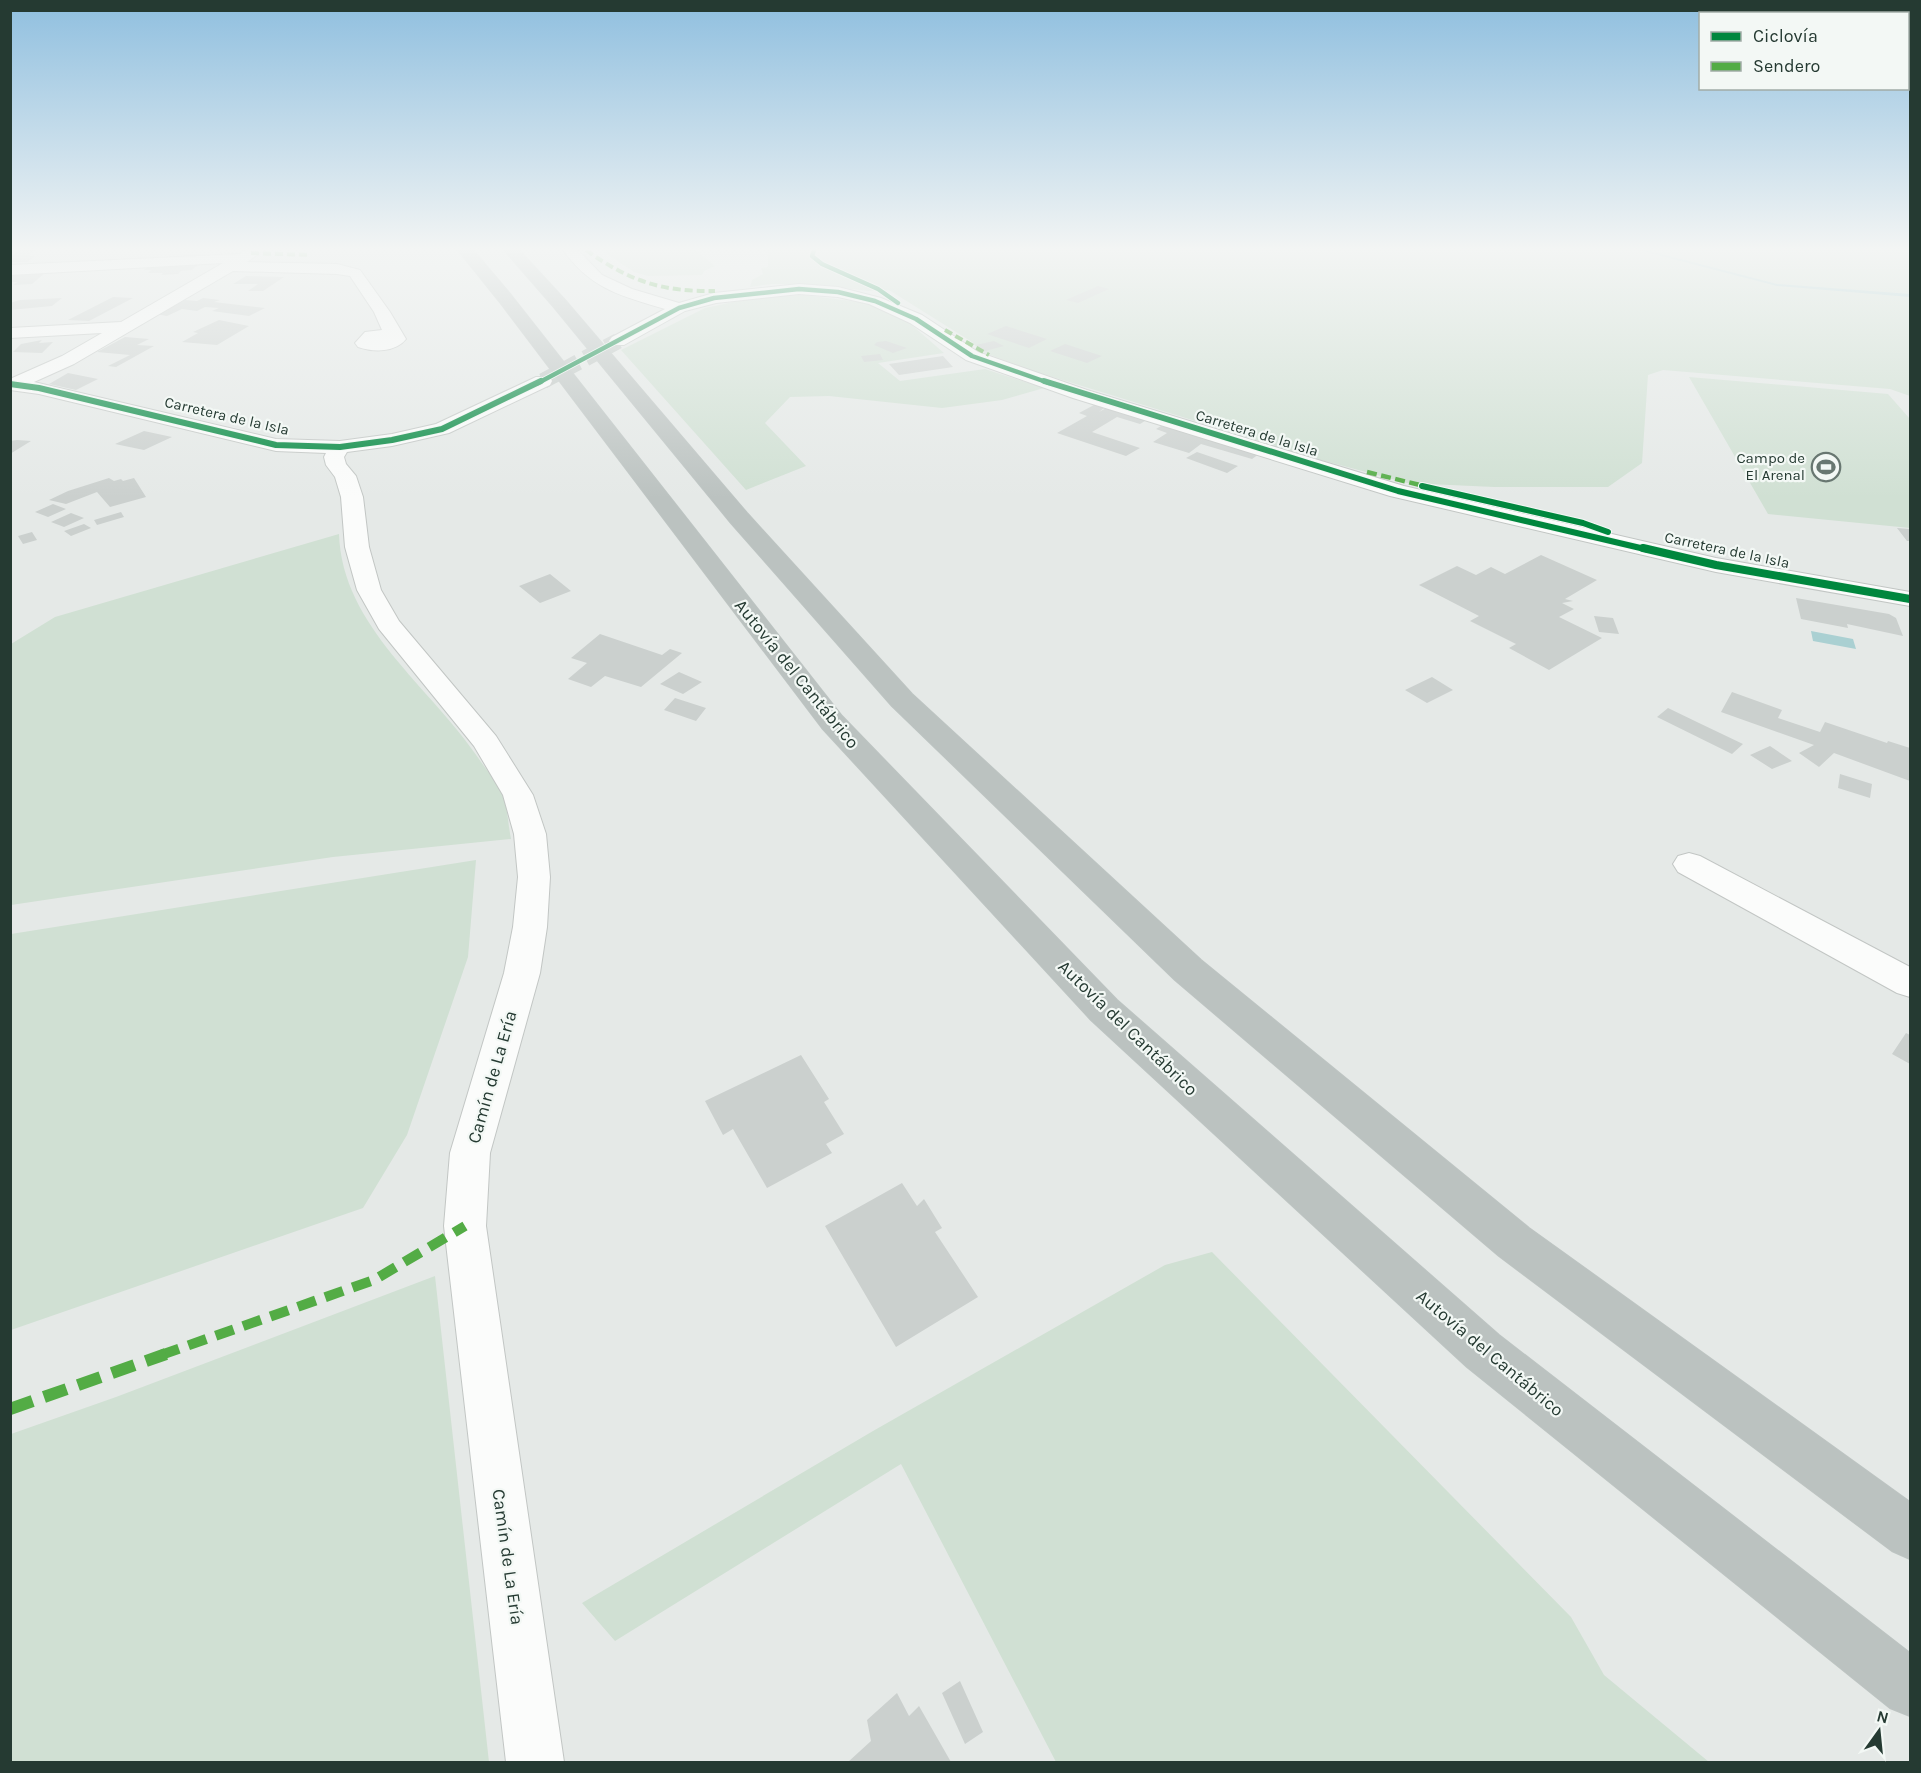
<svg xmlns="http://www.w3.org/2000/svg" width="1921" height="1773" font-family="Karla,sans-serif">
	<rect width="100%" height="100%" fill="#e5e9e7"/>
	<path fill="#d0e0d3" d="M 601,250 L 696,250 L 715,266 L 704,271 L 702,275 L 648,276 L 634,272 Z
		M 768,250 L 1905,250 L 1910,251 L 1910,396 L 1890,389 L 1663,370 L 1648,375 L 1642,463 L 1608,487 L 1494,487 L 1407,483 L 1321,460 L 1027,369 L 980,351 L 972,342 L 889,290 L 869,291 L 806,284 L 772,284 L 750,287 L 752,280 L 763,274 L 761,268 L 768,267 Z
		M 804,295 L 867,303 L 906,320 L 944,353 L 878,363 L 900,381 L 985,369 L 1044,388 L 1002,400 L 942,408 L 829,396 L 790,397 L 765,423 L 806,466 L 746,490 L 621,350 L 705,308 L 761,296 Z
		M 1689,377 L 1888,394 L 1910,419 L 1910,528 L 1768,514 Z
		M 339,534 C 342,627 431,687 479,759 C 486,770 498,782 502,794 C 508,807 508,825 511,839 L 333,857 L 11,905 L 11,644 L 55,617 Z
		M 476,860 L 468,957 L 407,1135 L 363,1208 L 11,1330 L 11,934 Z
		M 1212,1252 L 1571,1617 L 1604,1675 L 1709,1762 L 1056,1762 L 901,1464 L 615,1641 L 582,1603 L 873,1431 L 1165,1265 Z
		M 435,1276 L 489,1762 L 11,1762 L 11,1434 L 116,1397 Z"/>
	<path fill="#aad0d2" d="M 1811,631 L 1853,639 L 1856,649 L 1813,641 Z"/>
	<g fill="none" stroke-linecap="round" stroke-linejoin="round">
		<path fill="#aad0d2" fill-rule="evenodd" d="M 1638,250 L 1646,250 L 1777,284 L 1910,294 L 1910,297 L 1777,286 Z"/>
	</g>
	<path fill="#cbd0ce" d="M 20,250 L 36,250 L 28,256 L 35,256 L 27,262 L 10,262 L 13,257 L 10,257 Z
		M 198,265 L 192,270 L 181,271 L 178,274 L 161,275 L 163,273 L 148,273 L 151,270 L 144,270 L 148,267 Z
		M 45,273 L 32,284 L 13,285 L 18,282 L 10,282 L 10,276 Z
		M 246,276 L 284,277 L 263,291 L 248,291 L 258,284 L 233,284 Z
		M 1098,286 L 1109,289 L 1078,303 L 1066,300 Z
		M 113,297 L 133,298 L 89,321 L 68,320 Z
		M 62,298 L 52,306 L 10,310 L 10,303 L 20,300 Z
		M 203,298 L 220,300 L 214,302 L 265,308 L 249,316 L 212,311 L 219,308 L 205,307 L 197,311 L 182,309 L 167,316 L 156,314 L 185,300 L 197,301 Z
		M 219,320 L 249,326 L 217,345 L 182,342 L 198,333 L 193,332 Z
		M 1006,326 L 1047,339 L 1029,348 L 987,334 Z
		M 125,337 L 149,339 L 137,345 L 154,346 L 116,367 L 108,366 L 130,355 L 97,352 Z
		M 42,340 L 39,343 L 53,342 L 42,353 L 13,352 L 21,344 Z
		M 886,341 L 907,348 L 893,353 L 874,345 L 877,342 Z
		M 994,341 L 1004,346 L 985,351 L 976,345 Z
		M 1065,344 L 1102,356 L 1087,363 L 1050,351 Z
		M 880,354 L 883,360 L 864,362 L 861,356 Z
		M 943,356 L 953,367 L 899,375 L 889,364 Z
		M 68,373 L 98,379 L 76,390 L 49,384 Z
		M 1094,405 L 1104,408 L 1099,412 L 1108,407 L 1148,419 L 1140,424 L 1117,417 L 1092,432 L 1140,448 L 1126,456 L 1057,433 L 1087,416 L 1079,413 Z
		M 1161,426 L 1174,428 L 1259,454 L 1252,459 L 1201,444 L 1189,453 L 1153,442 L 1167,433 L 1156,429 Z
		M 144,431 L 172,437 L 144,450 L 115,444 Z
		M 17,440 L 31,441 L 10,454 L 10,441 Z
		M 1197,452 L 1238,466 L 1227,473 L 1186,458 Z
		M 109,478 L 114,481 L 121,479 L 123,481 L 134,478 L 146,497 L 110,507 L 97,492 L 66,504 L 49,500 L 68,491 Z
		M 53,504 L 66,509 L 48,517 L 35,512 Z
		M 121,512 L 124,517 L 97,525 L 94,520 Z
		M 71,513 L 84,518 L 64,527 L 51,522 Z
		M 84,524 L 91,528 L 71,536 L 64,531 Z
		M 1897,528 L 1910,529 L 1910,541 L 1907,541 Z
		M 32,532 L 37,540 L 23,544 L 18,536 Z
		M 1541,555 L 1597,580 L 1565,599 L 1573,601 L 1562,603 L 1574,609 L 1559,617 L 1602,638 L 1549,670 L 1509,648 L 1516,644 L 1470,621 L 1479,616 L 1419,585 L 1457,566 L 1476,575 L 1491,567 L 1505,574 Z
		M 550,574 L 571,591 L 540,603 L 519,586 Z
		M 1796,598 L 1889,614 L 1896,618 L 1903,636 L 1847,624 L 1848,628 L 1801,619 Z
		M 1594,616 L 1613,618 L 1619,634 L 1599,632 Z
		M 600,634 L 662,655 L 670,649 L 682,653 L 641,687 L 605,676 L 591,687 L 568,679 L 587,663 L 571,658 Z
		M 679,672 L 702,682 L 683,694 L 660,684 Z
		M 1432,677 L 1453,690 L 1427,703 L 1405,690 Z
		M 1732,692 L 1782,710 L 1778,718 L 1820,732 L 1825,722 L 1887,743 L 1888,741 L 1910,748 L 1910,781 L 1834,753 L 1819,767 L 1799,753 L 1814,745 L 1721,712 Z
		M 675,698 L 706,708 L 696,721 L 664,710 Z
		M 1668,708 L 1699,723 L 1743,744 L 1732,754 L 1657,717 Z
		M 1770,746 L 1792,761 L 1772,769 L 1750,755 Z
		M 1840,774 L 1872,784 L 1870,798 L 1838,788 Z
		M 1906,1033 L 1910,1035 L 1910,1064 L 1892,1054 Z
		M 801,1055 L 829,1099 L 824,1102 L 844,1134 L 826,1144 L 832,1153 L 767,1188 L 733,1129 L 723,1135 L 705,1101 Z
		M 902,1183 L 917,1206 L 924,1199 L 942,1228 L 935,1232 L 978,1297 L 896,1347 L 825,1226 Z
		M 960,1681 L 983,1732 L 965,1744 L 942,1693 Z
		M 897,1693 L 909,1716 L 919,1706 L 951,1762 L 848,1762 L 871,1741 L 867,1720 Z"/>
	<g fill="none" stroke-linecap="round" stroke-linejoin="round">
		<path stroke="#bfc6c3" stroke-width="16" stroke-dasharray="16 8" stroke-linecap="butt" d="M 543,381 L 618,341"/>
		<g stroke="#c2c6c4" stroke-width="2">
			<path id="minor" d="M 246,250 L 264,250 L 247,262 L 337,264 L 360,270 L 390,312 L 406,339 C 395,353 373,352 358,347 L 355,343 L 365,332 L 382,330 L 374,312 L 350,276 L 337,274 L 233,271 L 74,364 L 34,382 L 276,439 L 340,441 L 392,434 L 436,424 L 536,377 L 550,377 L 552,381 L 550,385 L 449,433 L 392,446 L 347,452 L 344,457 L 346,464 L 356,476 L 363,497 L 369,547 L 381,590 L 399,621 L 496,736 L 533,795 L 546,834 L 550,877 L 547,927 L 540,973 L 490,1153 L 486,1226 L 564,1762 L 506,1762 L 444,1226 L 450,1153 L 504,973 L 513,927 L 518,877 L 514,834 L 503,795 L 474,746 L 379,629 L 357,590 L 345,547 L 341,497 L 335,477 L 326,465 L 324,457 L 326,453 L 276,451 L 39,394 L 10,390 L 10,379 L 62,356 L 102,333 L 10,338 L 10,328 L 121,322 L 223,263 L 10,275 L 10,265 L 240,254 Z
				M 563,250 L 578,250 L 602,275 L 632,289 L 679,303 L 714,293 L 799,284 L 838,287 L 881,298 L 922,315 L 978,352 L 1087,390 L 1404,486 L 1716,558 L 1910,592 L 1910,606 L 1716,572 L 1390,496 L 1073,398 L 966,360 L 910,323 L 869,304 L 838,297 L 799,294 L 716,303 L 685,311 L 624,345 L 612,345 L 609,341 L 612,337 L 665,309 C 621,296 591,289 563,250 Z
				M 1689,853 L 1700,856 L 1910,967 L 1910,997 L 1897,993 L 1678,872 L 1673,864 L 1678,856 Z"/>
		</g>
		<g stroke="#bdc4c2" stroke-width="2">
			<path id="highway" d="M 458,250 L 473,250 L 511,295 L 842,716 L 1117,1000 L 1499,1335 L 1910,1653 L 1910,1716 L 1890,1708 L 1467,1367 L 1091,1020 L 822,728 L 499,301 Z
				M 504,250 L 519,250 L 565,300 L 747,513 L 912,694 L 1201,960 L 1529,1228 L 1910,1502 L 1910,1559 L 1892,1551 L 1499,1256 L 1175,980 L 892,706 L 731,523 L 553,306 Z"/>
		</g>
		<use href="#minor" fill="#fbfcfb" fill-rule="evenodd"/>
		<use href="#highway" fill="#bbc2c0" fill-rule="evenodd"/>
		<path stroke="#53ac45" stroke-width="4" stroke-dasharray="8 4" stroke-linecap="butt" d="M 586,250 C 629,281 662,292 715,291
			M 251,253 L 311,255
			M 945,330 L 989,355"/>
		<path stroke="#53ac45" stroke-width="4.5" stroke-dasharray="10 4.5" stroke-linecap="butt" d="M 1367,472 L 1428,487"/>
		<path stroke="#53ac45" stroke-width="10" stroke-dasharray="19 10" stroke-linecap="butt" d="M 161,1355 L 374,1280 L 465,1226"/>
		<path stroke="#53ac45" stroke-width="12" stroke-dasharray="24 12" stroke-linecap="butt" d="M 10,1409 L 166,1354"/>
		<g stroke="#f3f8f5" stroke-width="6">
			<path id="cycleway-far2" d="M 814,250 L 812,256 L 822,264 L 878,289 L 898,303
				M 538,383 L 679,308 L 714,298 L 799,289 L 838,292 L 875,301 L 916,319 L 972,356 L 1049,383"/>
		</g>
		<g stroke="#f3f8f5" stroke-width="8">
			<path id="cycleway-far1" d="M 1044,381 L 1398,491 L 1649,550
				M 10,384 L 39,388 L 276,445 L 340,447 L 392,440 L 442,429 L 541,381
				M 1422,486 L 1583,523 L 1608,532"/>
		</g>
		<g stroke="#f3f8f5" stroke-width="10">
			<path id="cycleway" d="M 1643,548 L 1716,565 L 1910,599"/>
		</g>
		<use href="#cycleway-far2" stroke="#00873e" stroke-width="4.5"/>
		<use href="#cycleway-far1" stroke="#00873e" stroke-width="6"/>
		<use href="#cycleway" stroke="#00873e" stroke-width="8"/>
	</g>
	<linearGradient id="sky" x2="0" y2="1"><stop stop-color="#8fbfdf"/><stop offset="0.5" stop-color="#f3f5f4"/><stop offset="1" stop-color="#f3f5f4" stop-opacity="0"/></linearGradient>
	<rect width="1921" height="498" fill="url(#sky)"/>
	<defs>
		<g id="stadium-ring" transform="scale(1.5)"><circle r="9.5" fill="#f3f8f5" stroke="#687771" stroke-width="1.5"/><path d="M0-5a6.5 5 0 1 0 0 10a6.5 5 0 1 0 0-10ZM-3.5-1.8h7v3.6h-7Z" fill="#687771"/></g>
	</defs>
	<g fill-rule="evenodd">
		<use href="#stadium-ring" x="1826" y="467"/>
	</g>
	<g text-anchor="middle" stroke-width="4.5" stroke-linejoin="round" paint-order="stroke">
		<g font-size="15" fill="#253a32" stroke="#f3f8f5">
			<text transform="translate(227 416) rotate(13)" y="5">Carretera de la Isla</text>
			<text transform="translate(1257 433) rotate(17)" y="5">Carretera de la Isla</text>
			<text transform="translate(1727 550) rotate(12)" y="5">Carretera de la Isla</text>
		</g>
		<g font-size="15" fill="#253a32" stroke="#f3f8f5" text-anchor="end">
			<text x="1805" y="463">Campo de<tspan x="1805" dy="17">El Arenal</tspan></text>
		</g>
		<g font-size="18" fill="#253a32" stroke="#f3f8f5">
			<text transform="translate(797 674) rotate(51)" y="6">Autovía del Cantábrico</text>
			<text transform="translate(1128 1028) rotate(44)" y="6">Autovía del Cantábrico</text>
			<text transform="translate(492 1077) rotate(-74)" y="6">Camín de La Ería</text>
			<text transform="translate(1490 1353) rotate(40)" y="6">Autovía del Cantábrico</text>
			<text transform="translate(508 1557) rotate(82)" y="6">Camín de La Ería</text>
		</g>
	</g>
	<rect width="1921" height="1773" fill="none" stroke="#253a32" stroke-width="24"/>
	<rect x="1699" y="12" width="210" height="78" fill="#f3f8f5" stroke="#a1aca7" stroke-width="1.5"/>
	<rect x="1711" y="32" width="30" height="9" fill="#00873e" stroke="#a1aca7" stroke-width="1.5"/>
	<text x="1753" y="42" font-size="18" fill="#253a32">Ciclovía</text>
	<rect x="1711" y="62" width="30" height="9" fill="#53ac45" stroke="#a1aca7" stroke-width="1.5"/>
	<text x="1753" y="72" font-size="18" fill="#253a32">Sendero</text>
	<g transform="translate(1879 1731) rotate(15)" stroke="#f3f8f5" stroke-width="4.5" paint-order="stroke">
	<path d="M0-4.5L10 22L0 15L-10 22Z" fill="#253a32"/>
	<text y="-9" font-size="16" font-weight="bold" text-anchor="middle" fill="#253a32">N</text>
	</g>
</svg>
